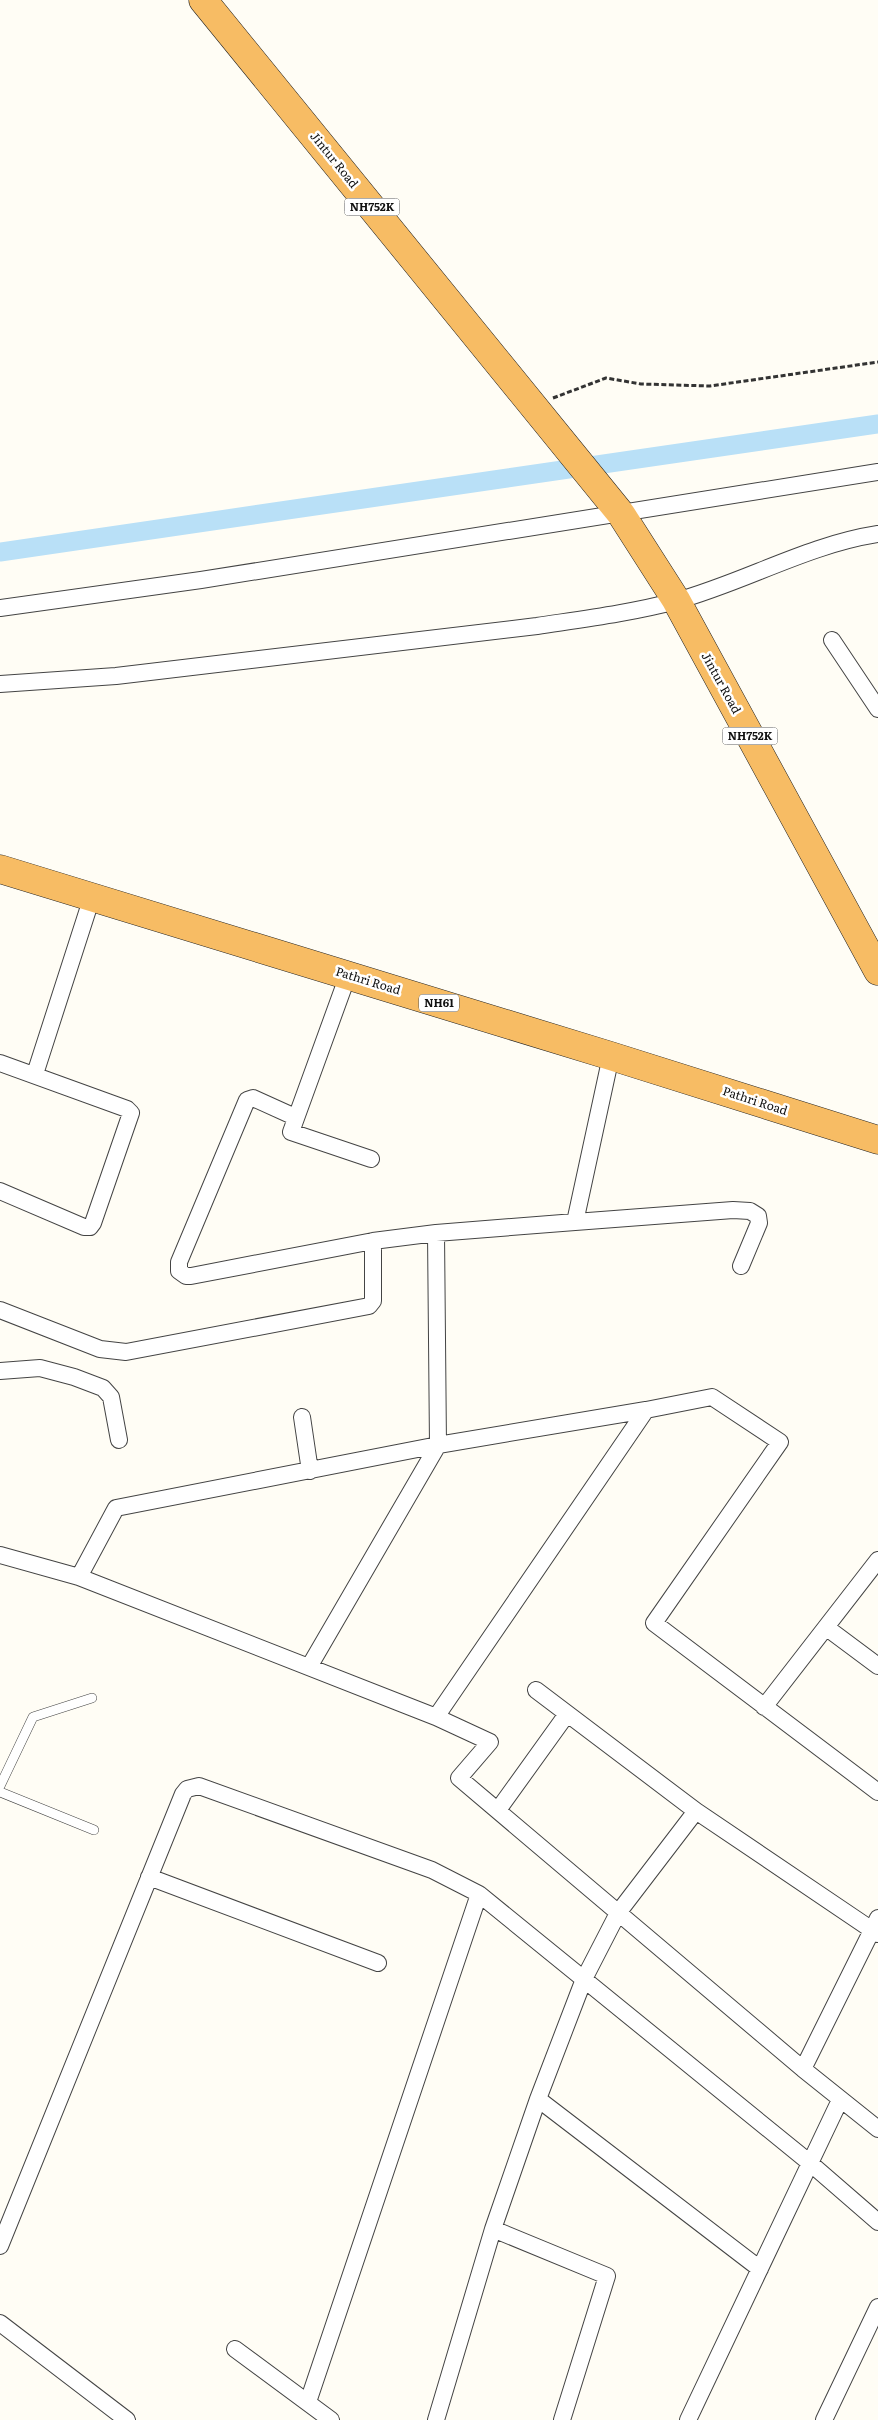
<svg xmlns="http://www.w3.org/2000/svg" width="878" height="2420" font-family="Literata,serif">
	<rect width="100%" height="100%" fill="#fffdf5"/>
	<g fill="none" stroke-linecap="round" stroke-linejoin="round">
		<path stroke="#b9e0f7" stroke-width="19" d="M 0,552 L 878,424"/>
		<g stroke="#444" stroke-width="10">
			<path id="service" d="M 0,1786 L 33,1717 L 92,1698
				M 0,1792 L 94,1830"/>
		</g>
		<g stroke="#444" stroke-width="18">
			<path id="minor" d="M 0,608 L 201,580 L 878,472
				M 832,640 L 878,709
				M 0,684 L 116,676 L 537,626 C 583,619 631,613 676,601 C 745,582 807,545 878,534
				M 348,975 L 291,1132 L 371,1159
				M 611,1056 L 575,1222 L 436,1233 L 438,1445 L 646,1410
				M 0,1063 L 127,1109 L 131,1113 L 93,1223 L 90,1227 L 84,1227 L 0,1191
				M 35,1074 L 92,897
				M 295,1117 L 253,1098 L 247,1100 L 179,1262 L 179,1271 L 186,1276 L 191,1276 L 373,1241 L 436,1233
				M 575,1222 L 733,1210 L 750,1211 L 758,1216 L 759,1223 L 741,1266
				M 0,1310 L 100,1349 L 126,1352 L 369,1306 L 373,1301 L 373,1241
				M 0,1371 L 40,1368 L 74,1377 L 103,1388 L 111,1397 L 119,1440
				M 302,1417 L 310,1471
				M 0,1555 L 79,1577 L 116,1508 L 438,1445
				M 79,1577 L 436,1717
				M 827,1628 L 878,1666
				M 309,1667 L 438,1445
				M 536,1690 L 696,1811 L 878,1934
				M 764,1707 L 878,1560
				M 498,1810 L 567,1714
				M 149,1877 L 378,1963
				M 878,1918 L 803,2069 L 878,2129
				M 803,2069 L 459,1778 L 490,1742 L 436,1717 L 646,1410 L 712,1397 L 780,1442 L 654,1623 L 878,1792
				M 538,2099 L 760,2269
				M 493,2229 L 607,2276 L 562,2420
				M 0,2246 L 183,1794 L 187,1789 L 199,1786 L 432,1870 L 479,1894 L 810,2163 L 878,2222
				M 0,2323 L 127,2420
				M 235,2349 L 331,2420
				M 308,2402 L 479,1894
				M 436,2420 L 493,2229 L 538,2099 L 584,1979 L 618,1913 L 696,1811
				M 688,2420 L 840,2100
				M 824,2420 L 878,2307"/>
		</g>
		<g stroke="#222" stroke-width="29">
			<path id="trunk" d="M 203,0 L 621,514 L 676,600 L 878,971
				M 0,869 L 611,1056 L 878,1140"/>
		</g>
		<path stroke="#333" stroke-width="3" stroke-dasharray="5 2.5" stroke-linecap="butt" d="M 553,398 L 606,378 L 641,384 L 710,386 L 878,362"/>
		<use href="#service" stroke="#fff" stroke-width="9"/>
		<use href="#minor" stroke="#fff" stroke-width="16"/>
		<use href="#trunk" stroke="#f7bc64" stroke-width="28"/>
	</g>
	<g text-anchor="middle" stroke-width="5" stroke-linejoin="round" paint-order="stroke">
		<g fill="#fff" stroke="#585858" stroke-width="1">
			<rect x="344.5" y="198.5" width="55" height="17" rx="4"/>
			<rect x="722.5" y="727.5" width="55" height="17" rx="4"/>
			<rect x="419" y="994.5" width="40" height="17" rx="4"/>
		</g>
		<g font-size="11" font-weight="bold" fill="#111">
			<text x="372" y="211">NH752K</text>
			<text x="750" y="740">NH752K</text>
			<text x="439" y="1007">NH61</text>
		</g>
		<g font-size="12" fill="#111" stroke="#fff">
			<text transform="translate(334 160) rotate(51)" y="4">Jintur Road</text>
			<text transform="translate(721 683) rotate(61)" y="4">Jintur Road</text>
			<text transform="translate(368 981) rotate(17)" y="4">Pathri Road</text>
			<text transform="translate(755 1101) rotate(18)" y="4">Pathri Road</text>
		</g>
	</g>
</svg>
